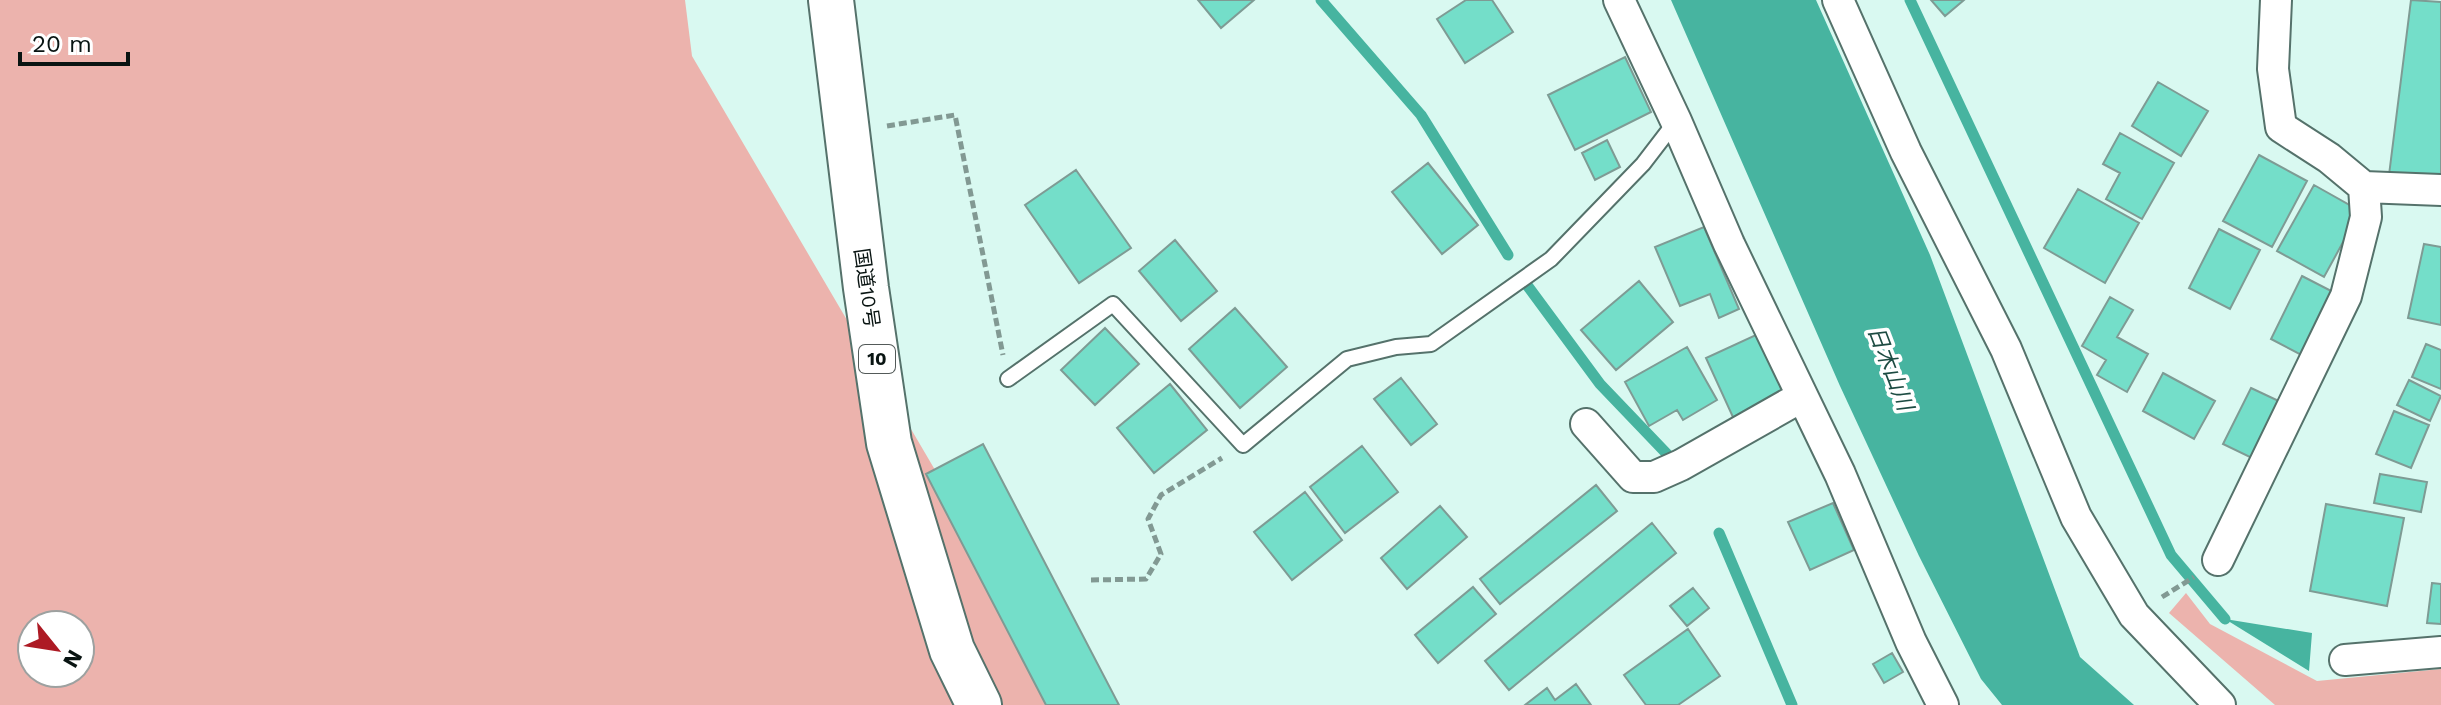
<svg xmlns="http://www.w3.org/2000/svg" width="2441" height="705" font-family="'Work Sans','Noto Sans JP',sans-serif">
	<rect width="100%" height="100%" fill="#d9f9f1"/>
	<path fill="#ecb3ad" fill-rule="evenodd" d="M 0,0 L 685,0 L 692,56 L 1073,705 L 0,705 ZM 32,625 L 80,625 L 80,673 L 32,673 Z
		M 2186,593 L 2210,624 L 2317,681 L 2441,669 L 2441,705 L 2275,705 L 2169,613 Z"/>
	<path fill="#47b4a0" d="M 1671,0 L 1816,0 L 1930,255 L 2080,657 L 2134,705 L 2002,705 L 1981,679 L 1919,556 L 1840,386 Z
		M 2225,619 L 2312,633 L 2309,671 Z"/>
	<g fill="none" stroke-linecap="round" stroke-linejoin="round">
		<path stroke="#47b4a0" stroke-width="11" d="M 1321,0 L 1421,115 L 1508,255
			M 1910,0 L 2171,555 L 2225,619
			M 1524,281 L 1600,384 L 1667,454
			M 1719,533 L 1792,705"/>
	</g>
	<path fill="#74dec9" stroke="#7e9b94" stroke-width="2" d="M 1198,0 L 1254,0 L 1221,28 Z
		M 1466,0 L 1492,0 L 1513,32 L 1465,63 L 1437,19 Z
		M 1931,0 L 1964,0 L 1945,16 Z
		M 2411,0 L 2441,2 L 2441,181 L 2389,175 Z
		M 1625,57 L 1651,112 L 1575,150 L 1548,95 Z
		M 2158,82 L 2208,111 L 2181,156 L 2132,126 Z
		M 2120,133 L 2174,163 L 2142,219 L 2106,199 L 2120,173 L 2103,164 Z
		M 1607,140 L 1620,167 L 1595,180 L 1582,153 Z
		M 2259,155 L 2307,181 L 2272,247 L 2223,221 Z
		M 1428,163 L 1478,225 L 1442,254 L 1392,192 Z
		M 1076,170 L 1131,248 L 1079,283 L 1025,205 Z
		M 2314,185 L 2360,211 L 2324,277 L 2277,251 Z
		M 2078,189 L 2139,223 L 2105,283 L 2044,248 Z
		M 1704,227 L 1739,309 L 1719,318 L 1710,294 L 1680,306 L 1655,247 Z
		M 2219,229 L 2260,250 L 2230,309 L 2189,288 Z
		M 1175,240 L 1217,291 L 1181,321 L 1139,271 Z
		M 2424,244 L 2441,247 L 2441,325 L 2408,318 Z
		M 2302,276 L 2339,295 L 2307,358 L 2271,339 Z
		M 1639,281 L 1673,322 L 1616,370 L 1581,330 Z
		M 2110,297 L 2133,310 L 2117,337 L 2148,354 L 2127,392 L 2097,375 L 2106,360 L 2082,346 Z
		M 1235,308 L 1287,367 L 1240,408 L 1189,349 Z
		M 1105,328 L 1139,364 L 1095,405 L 1061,370 Z
		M 1758,334 L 1789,401 L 1737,426 L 1706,358 Z
		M 2426,344 L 2441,350 L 2441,389 L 2412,377 Z
		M 1687,347 L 1717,400 L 1683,420 L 1677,410 L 1649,426 L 1625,382 Z
		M 2163,373 L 2215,401 L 2194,439 L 2143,411 Z
		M 1401,378 L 1437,424 L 1411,445 L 1374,399 Z
		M 2409,380 L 2441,396 L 2430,421 L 2397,405 Z
		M 1170,384 L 1207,430 L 1154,473 L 1117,428 Z
		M 2251,388 L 2283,403 L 2256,460 L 2223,444 Z
		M 2394,411 L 2429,425 L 2411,468 L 2376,454 Z
		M 983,444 L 1119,705 L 1046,705 L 926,474 Z
		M 1362,446 L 1398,492 L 1345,533 L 1310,487 Z
		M 2380,474 L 2427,482 L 2421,512 L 2374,503 Z
		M 1596,485 L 1617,511 L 1500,604 L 1480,579 Z
		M 1305,492 L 1342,540 L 1292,580 L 1254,532 Z
		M 1833,503 L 1854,550 L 1810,570 L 1788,522 Z
		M 2326,504 L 2404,518 L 2387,606 L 2310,591 Z
		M 1440,506 L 1467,537 L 1407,589 L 1381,558 Z
		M 1652,523 L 1676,553 L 1509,690 L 1485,661 Z
		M 2432,583 L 2441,584 L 2441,624 L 2427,623 Z
		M 1473,587 L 1496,614 L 1438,663 L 1415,635 Z
		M 1693,588 L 1709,608 L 1687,626 L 1670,606 Z
		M 1688,629 L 1720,676 L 1678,705 L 1646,705 L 1624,675 Z
		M 1892,653 L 1903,672 L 1884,683 L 1873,664 Z
		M 1576,684 L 1591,705 L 1525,705 L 1547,688 L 1555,700 Z"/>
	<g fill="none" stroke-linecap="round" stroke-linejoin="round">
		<g stroke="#55726b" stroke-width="18">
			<path id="service" d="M 1008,379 L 1113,304 L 1243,445 L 1347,359 L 1396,347 L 1431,344 L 1551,259 L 1643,164 L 1676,121"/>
		</g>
		<g stroke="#55726b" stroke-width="34">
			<path id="minor" d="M 1619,0 L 1676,121 L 1729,244 L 1840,474 L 1911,642 L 1943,705
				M 1838,0 L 1906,152 L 2006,349 L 2076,517 L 2134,615 L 2220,705
				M 2276,0 L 2273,69 L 2281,127 L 2329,158 L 2364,187 L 2441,190
				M 1586,424 L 1633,477 L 1654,477 L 1681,465 L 1801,397
				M 2218,560 L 2346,296 L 2366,217 L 2364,187
				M 2345,660 L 2441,652"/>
		</g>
		<g stroke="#55726b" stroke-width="48">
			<path id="trunk" d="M 831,0 L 866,288 L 889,443 L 952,650 L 979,705"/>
		</g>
		<path stroke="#829993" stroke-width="5" stroke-dasharray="8 4" stroke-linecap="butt" d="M 887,126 L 955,115 L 1003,355
			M 1091,580 L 1146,579 L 1161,554 L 1148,519 L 1161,495 L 1222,458
			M 2162,597 L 2194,577"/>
		<use href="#service" stroke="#fff" stroke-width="14"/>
		<use href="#minor" stroke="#fff" stroke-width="30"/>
		<use href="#trunk" stroke="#fff" stroke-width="44"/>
	</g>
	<g text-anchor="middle" stroke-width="7" stroke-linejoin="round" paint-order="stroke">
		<rect fill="#fff" stroke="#535a59" stroke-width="2" x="859" y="345" width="36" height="28" rx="6"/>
		<g font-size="18" font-weight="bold" fill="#091412">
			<text x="877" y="365">10</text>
		</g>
		<g font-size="20" fill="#091412" stroke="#fff">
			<text transform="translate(867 288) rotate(82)" y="7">国道10号</text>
		</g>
		<g font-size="22" font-style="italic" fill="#1c4b42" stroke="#fff">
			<text transform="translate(1891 368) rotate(69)" y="8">日木山川</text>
		</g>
	</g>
	<g transform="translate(56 649) rotate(120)"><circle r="38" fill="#ffffff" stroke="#9da1a0" stroke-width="2"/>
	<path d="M0-6L14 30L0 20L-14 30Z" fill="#ad1a24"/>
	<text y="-12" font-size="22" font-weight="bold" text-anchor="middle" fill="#091412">N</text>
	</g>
	<path d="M20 52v12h108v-12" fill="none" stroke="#091412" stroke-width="4"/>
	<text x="32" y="52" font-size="24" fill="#091412" stroke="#ffffff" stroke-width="6" paint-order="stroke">20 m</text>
</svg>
